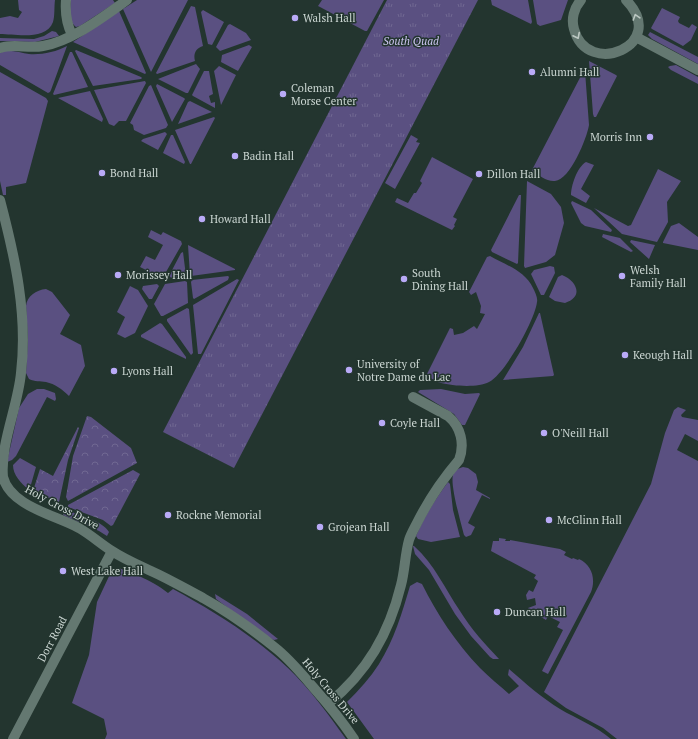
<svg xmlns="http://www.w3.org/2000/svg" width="698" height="739" font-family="'PT Serif',serif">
	<defs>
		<pattern id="forest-crowns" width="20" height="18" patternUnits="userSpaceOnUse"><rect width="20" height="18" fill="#5a5081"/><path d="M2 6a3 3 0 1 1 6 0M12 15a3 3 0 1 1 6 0" fill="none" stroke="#706892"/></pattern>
		<pattern id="park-tufts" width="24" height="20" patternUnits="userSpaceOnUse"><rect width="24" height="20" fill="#5a5081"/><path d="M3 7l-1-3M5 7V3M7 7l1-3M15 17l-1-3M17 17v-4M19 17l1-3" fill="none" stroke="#706892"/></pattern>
	</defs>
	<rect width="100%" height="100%" fill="#23352f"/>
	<path fill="#5a5081" d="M 18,0 L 55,0 C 54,7 55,16 53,22 C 46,41 15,34 0,34 L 0,18 L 10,16 L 18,18 L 22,12 L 19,10 Z
		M 71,0 L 113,0 L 115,3 L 80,26 L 76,27 C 68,21 70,9 71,0 Z
		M 137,0 L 188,0 L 151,72 L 123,9 Z
		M 322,0 L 384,0 L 367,31 L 365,31 L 320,7 L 318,6 Z
		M 491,0 L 528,0 L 532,22 L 531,24 L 492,5 Z
		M 533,0 L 568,0 L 561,20 L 540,26 L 537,24 Z
		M 191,6 L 195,7 L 203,46 C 196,48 193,54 195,61 L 157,74 L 156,73 Z
		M 662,8 L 680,17 L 678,21 L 679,23 L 689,28 L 692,24 L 697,27 L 691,40 L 683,46 L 652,29 L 651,28 Z
		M 203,10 L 224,22 L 212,45 L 208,44 L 201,12 Z
		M 119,11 L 146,73 L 145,74 L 73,42 Z
		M 230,24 L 246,33 L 251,40 L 220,51 L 216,47 L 228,25 Z
		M 52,31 L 56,32 L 59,36 L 35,42 L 0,41 L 0,38 L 34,39 L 44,36 Z
		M 650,32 L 698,57 L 698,64 L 652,39 L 648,35 Z
		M 249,45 L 252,47 L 238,71 L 221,62 L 222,55 Z
		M 67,46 L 51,90 L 50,92 L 48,93 L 0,65 L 0,53 C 8,48 20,53 29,54 C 41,55 56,52 67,46 Z
		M 76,50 L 141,77 L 142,78 L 141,79 L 93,86 L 75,51 Z
		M 70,52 L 72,52 L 88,87 L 54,95 L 53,94 Z
		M 589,61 L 616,75 L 617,76 L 596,117 L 594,117 L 593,114 Z
		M 196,64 L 200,69 L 188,93 L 186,93 L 158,79 Z
		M 676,65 L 698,77 L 698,84 L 671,70 L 668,67 L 670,66 Z
		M 219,66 L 236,75 L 221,105 L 214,71 Z
		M 584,70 L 585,71 L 589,125 C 587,138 570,180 555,181 C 547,182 539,175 532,172 L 532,170 Z
		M 204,71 L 209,71 L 213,94 L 209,96 L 211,103 L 215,102 L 215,108 L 193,96 L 192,95 Z
		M 0,72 L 46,98 L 48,101 L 26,183 L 6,187 L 6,195 L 3,195 L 0,181 Z
		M 145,81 L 146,83 L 126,121 L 119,121 L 114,126 L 109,124 L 94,90 Z
		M 157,84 L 184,98 L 185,99 L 172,122 L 156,86 Z
		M 151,85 L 168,125 L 166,128 L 144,135 L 134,130 L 133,125 L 130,123 L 149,86 Z
		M 90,91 L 103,119 L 102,122 L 58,98 Z
		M 190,101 L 212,112 L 178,124 L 188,102 Z
		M 214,117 L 215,118 L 191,164 L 190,164 L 175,130 Z
		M 165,132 L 167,134 L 158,150 L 141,141 L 143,139 Z
		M 171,135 L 173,135 L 185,162 L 184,164 L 163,153 Z
		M 411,135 L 418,139 L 416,142 L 420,143 L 395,189 L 385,183 Z
		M 432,157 L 473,179 L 453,217 L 457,219 L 454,225 L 455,226 L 452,230 L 395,202 L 397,198 L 408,203 L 414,193 L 416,193 L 422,183 L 420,181 Z
		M 586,162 L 594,165 L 581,189 L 590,196 L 586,203 L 571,195 C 571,186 577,167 586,162 Z
		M 658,169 L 681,181 L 667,202 L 668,222 L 657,242 L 622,234 L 594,208 L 628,226 L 631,225 Z
		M 527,181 L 551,194 L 561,207 L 564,223 L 555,255 L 546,262 L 525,268 L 524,266 Z
		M 521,195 L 518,263 L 517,264 L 492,252 L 491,250 L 519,195 Z
		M 572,201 L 591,210 L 612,230 L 611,232 L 585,226 L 581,223 L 571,203 Z
		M 679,223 L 698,237 L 698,250 L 663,243 L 663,242 L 671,226 Z
		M 151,230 L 161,235 L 163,232 L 181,241 L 182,244 L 162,279 L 152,280 L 149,279 L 146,270 L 140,267 L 146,256 L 155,260 L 163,245 L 148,237 Z
		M 603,234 L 620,238 L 633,251 L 631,252 L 602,237 Z
		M 631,240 L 655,245 L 649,259 L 630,242 Z
		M 188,245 L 235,269 L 235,270 L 191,276 L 190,275 Z
		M 183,252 L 186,276 L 184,277 L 172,278 L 170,277 L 170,274 L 181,253 Z
		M 490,256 C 506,265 525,271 533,288 C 535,292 538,298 537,302 C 535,320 505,374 489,382 C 478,388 453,386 441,383 C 436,382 432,379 428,376 L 427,374 L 450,328 L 453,329 L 454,335 L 463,333 L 474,326 L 477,329 L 485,314 L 480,313 L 481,306 L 476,292 L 471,295 L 469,292 L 487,257 Z
		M 550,266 L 554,267 L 555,273 L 544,295 L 541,295 L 531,274 L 534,270 Z
		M 562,275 C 577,281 584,297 565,303 L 555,301 L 549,297 L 558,277 Z
		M 228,276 L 229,277 L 228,280 L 194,299 L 193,298 L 191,282 L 192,280 Z
		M 237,279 L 239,280 L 201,354 L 198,354 L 193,305 Z
		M 185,281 L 187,282 L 188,303 L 163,316 L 161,316 L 154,304 L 165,284 Z
		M 157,284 L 159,286 L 152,299 L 149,299 L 142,289 L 143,286 Z
		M 130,286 L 138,290 L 148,306 L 135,333 L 125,338 L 117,334 L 125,317 L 117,312 Z
		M 46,289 L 52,292 L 70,315 L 60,334 L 81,345 L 85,366 L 69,396 C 62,389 55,384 46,382 C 40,381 35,382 29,379 L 26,373 L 28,338 L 26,306 C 27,296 36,290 46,289 Z
		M 187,308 L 189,309 L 193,353 L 191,355 L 167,321 L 167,319 Z
		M 539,313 L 540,313 L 554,375 L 553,376 L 503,380 L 523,347 Z
		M 160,323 L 162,324 L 186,357 L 186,359 L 141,337 L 141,335 Z
		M 37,389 L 44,389 L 55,393 L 56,399 L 55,401 L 47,397 L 16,456 L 12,460 L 7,462 L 19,408 L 28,394 Z
		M 441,389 L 465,394 L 479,393 L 480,394 L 465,425 L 462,425 L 454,414 L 418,392 L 420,390 Z
		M 678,407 L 686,410 L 681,415 L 682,417 L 698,420 L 698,441 L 685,434 L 677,450 L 698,461 L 698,739 L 617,739 L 603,728 L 566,708 L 544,692 L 651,484 L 665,433 L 674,410 Z
		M 20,458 L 36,467 L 30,488 L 28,489 C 21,483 13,475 13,465 Z
		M 463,467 L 468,468 L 476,474 L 478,482 L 476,490 L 490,498 L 490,499 L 482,495 L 468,523 L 475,527 L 471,535 L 466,537 L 464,535 C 461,523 450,485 453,475 C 455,470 459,468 463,467 Z
		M 448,482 L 450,484 L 453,510 L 460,537 L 431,542 L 418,539 L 416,536 C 426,514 434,501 448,482 Z
		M 65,510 C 77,514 103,521 109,532 L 107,536 L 99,531 L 63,515 Z
		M 499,538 L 506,539 L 505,541 L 510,541 L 510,540 L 560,549 L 566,552 L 564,555 L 572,559 L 573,558 L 578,560 L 579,559 C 592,565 596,579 591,592 L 548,674 L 542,671 L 563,630 L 557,627 L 560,622 L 548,616 L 546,620 L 529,610 L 528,608 L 536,605 L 535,598 L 527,600 L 526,595 L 529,590 L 533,592 L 538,581 L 534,578 L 536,575 L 491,551 L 493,541 L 499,541 Z
		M 413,546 L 414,546 C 435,565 445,589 460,611 C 471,629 485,644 499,659 L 493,659 L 490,657 L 471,636 L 455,614 L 429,570 L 415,554 Z
		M 116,568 C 128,569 159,585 168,593 L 173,589 C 213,611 254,636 288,668 C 310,689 328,714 346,739 L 105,739 L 107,734 L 104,719 L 72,703 L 89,655 L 97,602 L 111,572 Z
		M 417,582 L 422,584 C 437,614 456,643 480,668 C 489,677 500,686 509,694 L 519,686 L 508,675 L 509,669 C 525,683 542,698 560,709 C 577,719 596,726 611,739 L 374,739 L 347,702 C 359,690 370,678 379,664 C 394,640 402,613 410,586 Z
		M 215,594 L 247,614 L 278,639 L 274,640 L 267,637 L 216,599 Z"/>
	<path fill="url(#forest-crowns)" d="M 87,416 L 91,417 L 131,448 L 137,463 L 68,501 L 66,497 L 73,456 Z
		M 78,427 L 79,428 L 68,460 L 59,502 L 40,495 L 33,491 L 40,469 L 53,476 Z
		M 133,470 L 140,474 L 113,525 L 111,526 L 103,520 L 68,507 L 68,505 Z"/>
	<path fill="url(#park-tufts)" d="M 387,0 L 478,0 L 234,468 L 163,432 Z"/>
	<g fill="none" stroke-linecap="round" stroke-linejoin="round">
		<path stroke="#647871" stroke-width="10" d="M 66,0 C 65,13 66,23 72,35
			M 581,0 C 574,8 571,19 574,29 C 587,79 670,45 626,0
			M 636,37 L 698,70
			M 0,48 C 14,43 28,49 43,46 C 72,41 103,17 127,0
			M 0,200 C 15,257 28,315 21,373 C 18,406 0,444 3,477 C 10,506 55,515 79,528 C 91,535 101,544 112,551 C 124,559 138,565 151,571 C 169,579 186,589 203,598 C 228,612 256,632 278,650 C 291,661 302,674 313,687 C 328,704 342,721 354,739
			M 328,704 C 367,672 389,634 401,585 C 405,570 405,554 409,540 C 411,534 414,529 417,523 C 429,499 441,481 459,460 C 465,444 461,427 448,416 L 413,397
			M 13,739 L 112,551"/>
	</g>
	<defs><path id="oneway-chevron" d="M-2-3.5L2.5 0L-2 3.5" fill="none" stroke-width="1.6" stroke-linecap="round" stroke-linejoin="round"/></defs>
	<g stroke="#bcc8c3">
		<use href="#oneway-chevron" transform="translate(636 17) rotate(-107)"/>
		<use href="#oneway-chevron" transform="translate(577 36) rotate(63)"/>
	</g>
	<g fill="#b9aaf7" stroke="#23352f" stroke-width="1.5">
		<circle cx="295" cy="18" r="4"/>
		<circle cx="532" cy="72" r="4"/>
		<circle cx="283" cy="94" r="4"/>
		<circle cx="650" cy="137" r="4"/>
		<circle cx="235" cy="156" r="4"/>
		<circle cx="102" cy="173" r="4"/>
		<circle cx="479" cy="174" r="4"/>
		<circle cx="202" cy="219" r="4"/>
		<circle cx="118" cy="275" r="4"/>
		<circle cx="622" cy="276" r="4"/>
		<circle cx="404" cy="279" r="4"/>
		<circle cx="625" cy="355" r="4"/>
		<circle cx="349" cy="370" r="4"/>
		<circle cx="114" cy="371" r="4"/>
		<circle cx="382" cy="423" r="4"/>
		<circle cx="544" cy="433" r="4"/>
		<circle cx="168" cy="515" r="4"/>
		<circle cx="549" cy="520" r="4"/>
		<circle cx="320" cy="527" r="4"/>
		<circle cx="63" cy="571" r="4"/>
		<circle cx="497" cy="612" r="4"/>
	</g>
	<g text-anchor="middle" stroke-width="3" stroke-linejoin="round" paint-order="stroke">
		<g font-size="11" fill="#cbd6d2" stroke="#23352f" text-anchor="start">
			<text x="303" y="22">Walsh Hall</text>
			<text x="540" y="76">Alumni Hall</text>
			<text x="291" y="92">Coleman<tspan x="291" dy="13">Morse Center</tspan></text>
			<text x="642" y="141" text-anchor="end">Morris Inn</text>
			<text x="243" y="160">Badin Hall</text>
			<text x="110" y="177">Bond Hall</text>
			<text x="487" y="178">Dillon Hall</text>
			<text x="210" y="223">Howard Hall</text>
			<text x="630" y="274">Welsh<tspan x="630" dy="13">Family Hall</tspan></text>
			<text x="412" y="277">South<tspan x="412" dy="13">Dining Hall</tspan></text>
			<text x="126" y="279">Morissey Hall</text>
			<text x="633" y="359">Keough Hall</text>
			<text x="357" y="368">University of<tspan x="357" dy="13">Notre Dame du Lac</tspan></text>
			<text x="122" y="375">Lyons Hall</text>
			<text x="390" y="427">Coyle Hall</text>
			<text x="552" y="437">O'Neill Hall</text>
			<text x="176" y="519">Rockne Memorial</text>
			<text x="557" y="524">McGlinn Hall</text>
			<text x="328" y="531">Grojean Hall</text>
			<text x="71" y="575">West Lake Hall</text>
			<text x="505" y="616">Duncan Hall</text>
		</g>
		<g font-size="11" font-style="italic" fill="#cfc7f3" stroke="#23352f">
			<text x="411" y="45">South Quad</text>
		</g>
		<g font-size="11" fill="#cbd6d2" stroke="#23352f">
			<text transform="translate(62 507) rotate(28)" y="4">Holy Cross Drive</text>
			<text transform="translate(52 639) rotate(-62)" y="4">Dorr Road</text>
			<text transform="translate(331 691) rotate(50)" y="4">Holy Cross Drive</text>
		</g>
	</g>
</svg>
